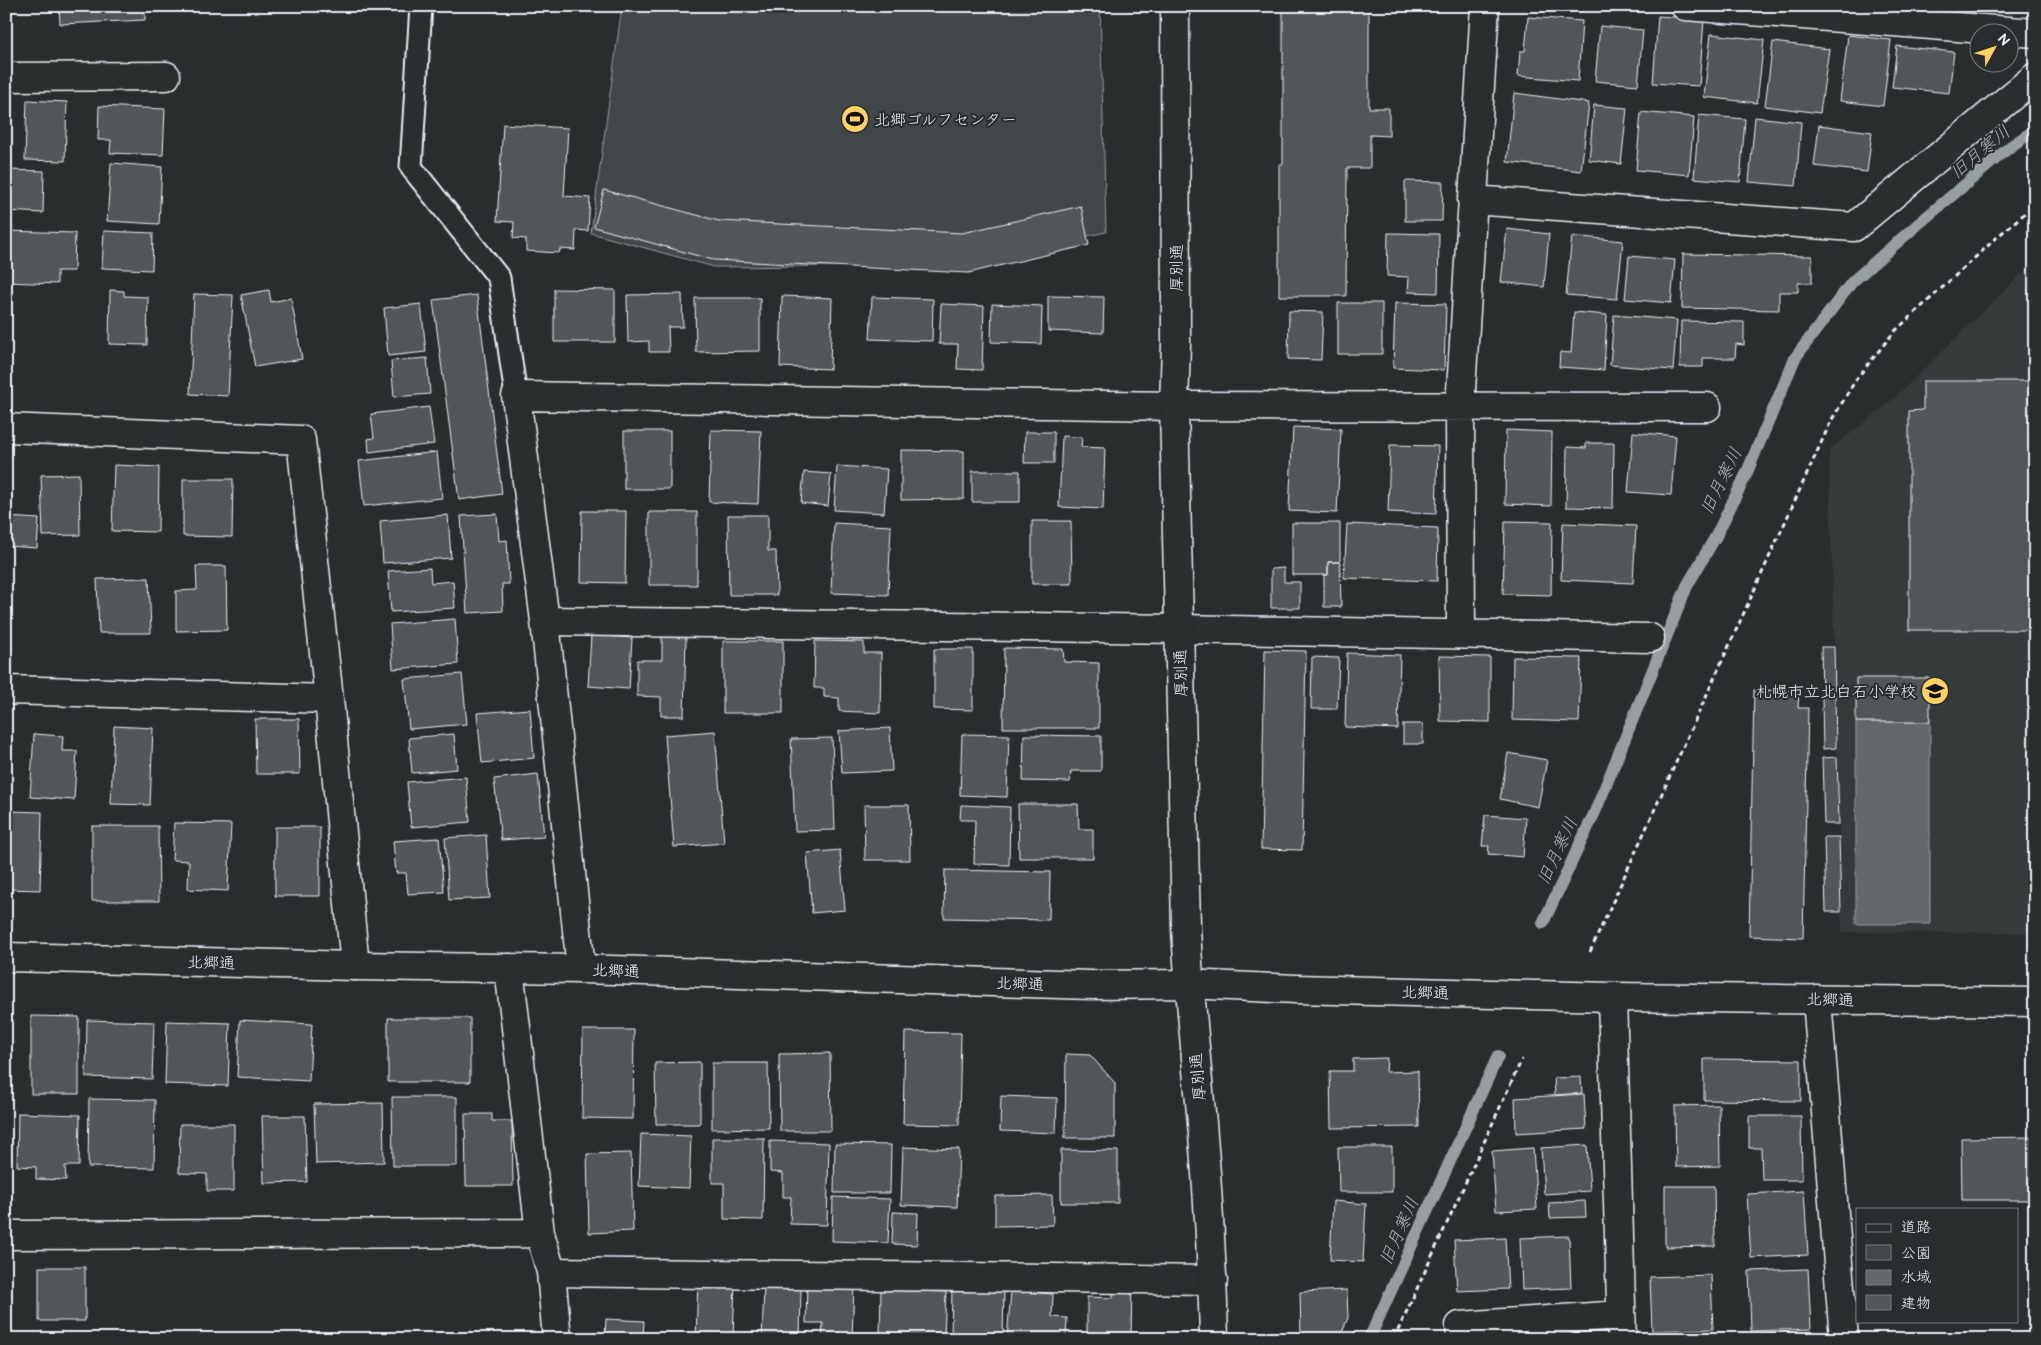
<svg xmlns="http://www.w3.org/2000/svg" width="2041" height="1345" font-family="'Balsamiq Sans','Klee One',sans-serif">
	<rect width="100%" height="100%" fill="#2a2d2e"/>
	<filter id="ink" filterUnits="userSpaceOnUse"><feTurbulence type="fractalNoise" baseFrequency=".02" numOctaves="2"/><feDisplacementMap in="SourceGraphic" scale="10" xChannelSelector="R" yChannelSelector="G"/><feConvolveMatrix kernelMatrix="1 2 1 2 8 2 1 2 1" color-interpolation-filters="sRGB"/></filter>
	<g filter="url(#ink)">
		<path fill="#363a3b" d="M 2035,261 L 2035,933 L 1842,932 L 1829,450 L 1887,405 Z"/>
		<path fill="#424648" stroke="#959ca0" d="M 622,6 L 1100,6 L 1106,232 L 948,265 L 714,267 L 591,233 Z"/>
		<path fill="#63686b" stroke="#989fa3" d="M 1856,722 L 1930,722 L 1930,924 L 1856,924 Z"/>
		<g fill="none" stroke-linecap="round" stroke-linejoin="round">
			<path stroke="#989fa3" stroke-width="12" d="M 1543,923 L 1595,812 L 1687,586 L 1716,536 L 1745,477 L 1795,358 L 1852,282 L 1917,225 L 2011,146 L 2035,130
				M 1369,1339 L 1498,1056"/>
		</g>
		<path fill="#535759" stroke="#e8f1f8" d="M 59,6 L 145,6 L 145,20 L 60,24 Z
			M 1283,6 L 1369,6 L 1369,108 L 1389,108 L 1389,136 L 1370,135 L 1370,168 L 1347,168 L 1346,296 L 1279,296 L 1279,164 L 1283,164 Z
			M 1658,16 L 1704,19 L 1699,86 L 1653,83 Z
			M 1528,17 L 1582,21 L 1578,81 L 1518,76 L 1520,51 L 1525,51 Z
			M 1600,26 L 1643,30 L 1638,85 L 1595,81 Z
			M 1711,34 L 1764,40 L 1757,103 L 1704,97 Z
			M 1848,35 L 1891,40 L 1883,106 L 1840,101 Z
			M 1773,42 L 1829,49 L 1820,113 L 1765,106 Z
			M 1897,46 L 1954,52 L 1949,93 L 1892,87 Z
			M 1514,93 L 1589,103 L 1581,171 L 1507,162 Z
			M 27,100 L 67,102 L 65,161 L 25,160 Z
			M 1594,105 L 1627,108 L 1621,164 L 1589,160 Z
			M 99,106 L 165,109 L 163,155 L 110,153 L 111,140 L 98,140 Z
			M 1641,112 L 1694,117 L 1689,175 L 1636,170 Z
			M 1699,115 L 1745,119 L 1740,182 L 1694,178 Z
			M 1755,117 L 1801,122 L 1796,186 L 1749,182 Z
			M 503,124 L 568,128 L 564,196 L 590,198 L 588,231 L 576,230 L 575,250 L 560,249 L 559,253 L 526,251 L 526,239 L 513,238 L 514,222 L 497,221 Z
			M 1819,125 L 1872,132 L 1867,172 L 1814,166 Z
			M 111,163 L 162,167 L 159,224 L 107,221 Z
			M 6,170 L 44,171 L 43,213 L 6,211 Z
			M 1405,181 L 1443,182 L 1442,221 L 1405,221 Z
			M 604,190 L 719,221 L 962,233 L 1081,206 L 1089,245 L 968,273 L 713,260 L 594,227 Z
			M 1507,229 L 1549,234 L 1544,287 L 1501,282 Z
			M 6,231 L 75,233 L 74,271 L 57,271 L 57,284 L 6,282 Z
			M 104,231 L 153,233 L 152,270 L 102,268 Z
			M 1388,233 L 1439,234 L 1438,293 L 1408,292 L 1409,277 L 1387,276 Z
			M 1572,236 L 1623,241 L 1617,299 L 1566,295 Z
			M 1683,254 L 1812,256 L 1812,283 L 1798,283 L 1798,292 L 1779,292 L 1779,310 L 1682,308 Z
			M 1629,256 L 1675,260 L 1671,303 L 1625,299 Z
			M 554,289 L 615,290 L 615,342 L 554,342 Z
			M 110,290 L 124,291 L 124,296 L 148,297 L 147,345 L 109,344 Z
			M 269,290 L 271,302 L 291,298 L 302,359 L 255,367 L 241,295 Z
			M 194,294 L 233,295 L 228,396 L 190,394 Z
			M 682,294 L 683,327 L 668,327 L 669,352 L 649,352 L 649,341 L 628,342 L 627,295 Z
			M 477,295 L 502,494 L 459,500 L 433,300 Z
			M 782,296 L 832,298 L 830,369 L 780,367 Z
			M 1048,296 L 1104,297 L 1103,333 L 1048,331 Z
			M 872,297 L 933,299 L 932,341 L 870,339 Z
			M 695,298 L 760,298 L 760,351 L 696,352 Z
			M 1338,303 L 1382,303 L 1382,354 L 1338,354 Z
			M 1395,303 L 1446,304 L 1444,370 L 1393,368 Z
			M 421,304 L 426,352 L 388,356 L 384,308 Z
			M 941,304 L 984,306 L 982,370 L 957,369 L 958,344 L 939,344 Z
			M 992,304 L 1042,306 L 1041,344 L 991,342 Z
			M 1289,311 L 1323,312 L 1321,360 L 1288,359 Z
			M 1574,312 L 1607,315 L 1604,370 L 1559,367 L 1560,352 L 1571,353 Z
			M 1614,315 L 1677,320 L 1673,370 L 1610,365 Z
			M 1681,321 L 1744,322 L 1744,345 L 1736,344 L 1735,358 L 1703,358 L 1703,367 L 1680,367 Z
			M 427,358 L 430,394 L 394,397 L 391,361 Z
			M 1923,381 L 2035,381 L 2035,630 L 1909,630 L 1909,411 L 1923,410 Z
			M 429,407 L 434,444 L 369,452 L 368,439 L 374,438 L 371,414 Z
			M 1293,427 L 1341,429 L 1337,513 L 1289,511 Z
			M 711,430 L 761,431 L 758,504 L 709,502 Z
			M 1506,430 L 1552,432 L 1551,506 L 1505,504 Z
			M 624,431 L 670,431 L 670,489 L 624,489 Z
			M 1025,432 L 1054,432 L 1054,463 L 1024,463 Z
			M 1633,432 L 1676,436 L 1671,495 L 1628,492 Z
			M 1062,436 L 1082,437 L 1081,447 L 1105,448 L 1103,509 L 1059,507 Z
			M 1586,443 L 1614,443 L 1613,508 L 1566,507 L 1567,447 L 1586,448 Z
			M 1390,445 L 1438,446 L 1436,514 L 1388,512 Z
			M 901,450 L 964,451 L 964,499 L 901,500 Z
			M 437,452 L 442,498 L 364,506 L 359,461 Z
			M 114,465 L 159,467 L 158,532 L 112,531 Z
			M 837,466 L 887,469 L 884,513 L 834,510 Z
			M 972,471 L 1020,471 L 1020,502 L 972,502 Z
			M 804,472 L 831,474 L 828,506 L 801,503 Z
			M 79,474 L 80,535 L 43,536 L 41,475 Z
			M 183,479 L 233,479 L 232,537 L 183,536 Z
			M 582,511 L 626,511 L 625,583 L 581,582 Z
			M 649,512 L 697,512 L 697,585 L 649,585 Z
			M 497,514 L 499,541 L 507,540 L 509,584 L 502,584 L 503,611 L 467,613 L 461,516 Z
			M 448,515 L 451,558 L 383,563 L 380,521 Z
			M 728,515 L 768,515 L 768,551 L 776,551 L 777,595 L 729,595 Z
			M 6,517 L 39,519 L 37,548 L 6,546 Z
			M 1032,521 L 1071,521 L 1072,584 L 1032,584 Z
			M 1505,521 L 1552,522 L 1551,595 L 1503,594 Z
			M 834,523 L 891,526 L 888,595 L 831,593 Z
			M 1292,523 L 1340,523 L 1340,562 L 1328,562 L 1328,575 L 1292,575 Z
			M 1563,523 L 1636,526 L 1633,583 L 1561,580 Z
			M 1347,524 L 1438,528 L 1437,581 L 1344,578 Z
			M 1328,562 L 1340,562 L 1341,607 L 1324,607 L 1324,575 L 1328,575 Z
			M 196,566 L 226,566 L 227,630 L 176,631 L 176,591 L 197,590 Z
			M 430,568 L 431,583 L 453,581 L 455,608 L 391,612 L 388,571 Z
			M 1284,568 L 1284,582 L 1300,582 L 1300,608 L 1271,608 L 1271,569 Z
			M 149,578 L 151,633 L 99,633 L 97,579 Z
			M 455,619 L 458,664 L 393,669 L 390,624 Z
			M 591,635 L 632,638 L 629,689 L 588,686 Z
			M 662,635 L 686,636 L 684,716 L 661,716 L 661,697 L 637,696 L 637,660 L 662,660 Z
			M 723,641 L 783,641 L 783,713 L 723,713 Z
			M 815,641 L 864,642 L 864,653 L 881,653 L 880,713 L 839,711 L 839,698 L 824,697 L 824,688 L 814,688 Z
			M 1821,647 L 1834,647 L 1836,748 L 1823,749 Z
			M 1004,648 L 1063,649 L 1064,662 L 1099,663 L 1099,728 L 1003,728 Z
			M 934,649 L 973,649 L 973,710 L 934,709 Z
			M 1265,650 L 1306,651 L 1302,850 L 1261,849 Z
			M 1347,653 L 1400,655 L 1398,729 L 1345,727 Z
			M 1439,656 L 1490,657 L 1490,722 L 1440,721 Z
			M 1312,657 L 1339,658 L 1337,709 L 1311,709 Z
			M 1513,657 L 1581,658 L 1579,722 L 1512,720 Z
			M 462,674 L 467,724 L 409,729 L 404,679 Z
			M 1856,678 L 1930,678 L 1930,722 L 1856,722 Z
			M 1754,690 L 1799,691 L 1798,708 L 1808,708 L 1803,938 L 1749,936 Z
			M 530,709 L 534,758 L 482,763 L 477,713 Z
			M 255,719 L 299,719 L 300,774 L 256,774 Z
			M 1403,724 L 1423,724 L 1423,744 L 1403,744 Z
			M 114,726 L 153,728 L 150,805 L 111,804 Z
			M 890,728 L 892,771 L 842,773 L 839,731 Z
			M 715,731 L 724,843 L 674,847 L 665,735 Z
			M 34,734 L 63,736 L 62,751 L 77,751 L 74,800 L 30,797 Z
			M 454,734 L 457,769 L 412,773 L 409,738 Z
			M 962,734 L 1009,735 L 1007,797 L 960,795 Z
			M 1024,735 L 1101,736 L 1101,771 L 1071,771 L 1070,782 L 1023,781 Z
			M 832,738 L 835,830 L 795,831 L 791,739 Z
			M 1508,753 L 1547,760 L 1538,807 L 1500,799 Z
			M 1837,757 L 1839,824 L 1824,824 L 1822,758 Z
			M 538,774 L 544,837 L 501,840 L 494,779 Z
			M 466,777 L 470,822 L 411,827 L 407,782 Z
			M 1018,804 L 1078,804 L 1079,829 L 1093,829 L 1093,858 L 1019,858 Z
			M 864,805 L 909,805 L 910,860 L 865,860 Z
			M 961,805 L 1010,807 L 1009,865 L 974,864 L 975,820 L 960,820 Z
			M 6,811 L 42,812 L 40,890 L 6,889 Z
			M 1485,815 L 1526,818 L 1523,857 L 1488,854 L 1489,846 L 1482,846 Z
			M 174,823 L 231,824 L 228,891 L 188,889 L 189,861 L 172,860 Z
			M 92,826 L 158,826 L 159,901 L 92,901 Z
			M 275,827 L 320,827 L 320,896 L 275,896 Z
			M 486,835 L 490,898 L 449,900 L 445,838 Z
			M 1824,837 L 1839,837 L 1841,912 L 1826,912 Z
			M 439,838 L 444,892 L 408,894 L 406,873 L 396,873 L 393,841 Z
			M 840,850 L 845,910 L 812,913 L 807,853 Z
			M 945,870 L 1050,872 L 1049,920 L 944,918 Z
			M 31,1016 L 79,1017 L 79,1094 L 31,1094 Z
			M 388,1018 L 470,1018 L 470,1082 L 388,1082 Z
			M 87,1020 L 154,1022 L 152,1079 L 86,1077 Z
			M 240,1020 L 312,1024 L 309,1081 L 237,1077 Z
			M 167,1021 L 230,1023 L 228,1086 L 165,1084 Z
			M 583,1030 L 634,1030 L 633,1119 L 582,1118 Z
			M 905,1032 L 961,1033 L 959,1125 L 903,1124 Z
			M 830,1053 L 831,1131 L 780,1131 L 779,1054 Z
			M 1066,1054 L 1090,1055 L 1115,1083 L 1115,1138 L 1065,1138 Z
			M 1387,1058 L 1386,1072 L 1418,1071 L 1419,1127 L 1331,1128 L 1330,1071 L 1353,1071 L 1353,1059 Z
			M 1704,1059 L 1801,1060 L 1801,1101 L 1704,1100 Z
			M 700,1062 L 700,1124 L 656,1124 L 655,1063 Z
			M 712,1063 L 768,1063 L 769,1128 L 712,1129 Z
			M 1581,1077 L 1582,1093 L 1555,1095 L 1554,1078 Z
			M 1584,1094 L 1586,1129 L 1516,1133 L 1515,1098 Z
			M 1001,1096 L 1057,1098 L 1056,1133 L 1000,1131 Z
			M 392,1097 L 457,1097 L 457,1166 L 393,1166 Z
			M 89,1099 L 155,1100 L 154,1168 L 88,1167 Z
			M 383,1103 L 384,1162 L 316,1164 L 314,1104 Z
			M 1719,1105 L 1720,1166 L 1676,1167 L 1675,1106 Z
			M 18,1113 L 80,1115 L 79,1166 L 65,1166 L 66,1180 L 36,1179 L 36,1167 L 17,1166 Z
			M 465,1114 L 492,1114 L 492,1121 L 512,1121 L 513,1186 L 466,1186 Z
			M 262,1116 L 305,1116 L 307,1182 L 264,1183 Z
			M 1749,1116 L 1801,1116 L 1802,1180 L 1762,1180 L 1761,1148 L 1749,1148 Z
			M 180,1124 L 234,1124 L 234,1191 L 207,1191 L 207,1174 L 179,1173 Z
			M 641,1134 L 691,1136 L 689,1188 L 639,1186 Z
			M 2035,1137 L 2035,1200 L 1962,1200 L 1961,1138 Z
			M 712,1138 L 764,1138 L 763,1220 L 724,1219 L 724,1183 L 712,1183 Z
			M 770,1141 L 829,1143 L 827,1225 L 790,1224 L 791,1197 L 783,1197 L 783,1173 L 770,1172 Z
			M 835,1144 L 891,1145 L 890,1193 L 834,1193 Z
			M 1587,1145 L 1590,1191 L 1544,1194 L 1541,1148 Z
			M 903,1147 L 959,1149 L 957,1207 L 901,1205 Z
			M 1338,1147 L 1392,1147 L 1392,1192 L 1339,1192 Z
			M 1533,1148 L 1537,1209 L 1496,1211 L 1492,1151 Z
			M 1061,1150 L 1118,1151 L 1118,1203 L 1061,1203 Z
			M 631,1153 L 633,1231 L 589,1233 L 587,1154 Z
			M 1665,1186 L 1714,1186 L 1715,1246 L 1665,1247 Z
			M 1804,1191 L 1808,1255 L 1751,1258 L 1747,1194 Z
			M 1052,1195 L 1053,1225 L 995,1226 L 995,1196 Z
			M 833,1197 L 890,1199 L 888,1243 L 832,1241 Z
			M 1333,1201 L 1366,1204 L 1363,1262 L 1330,1260 Z
			M 1585,1201 L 1586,1217 L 1550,1218 L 1549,1203 Z
			M 893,1212 L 918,1213 L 917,1245 L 892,1244 Z
			M 1569,1236 L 1571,1288 L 1522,1290 L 1520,1238 Z
			M 1505,1238 L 1508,1289 L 1457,1291 L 1454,1240 Z
			M 39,1267 L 85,1267 L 85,1321 L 39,1321 Z
			M 1808,1269 L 1811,1329 L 1751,1331 L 1749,1271 Z
			M 1711,1275 L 1713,1329 L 1652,1331 L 1650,1277 Z
			M 698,1280 L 735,1281 L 733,1339 L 696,1338 Z
			M 807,1282 L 854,1284 L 852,1339 L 822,1338 L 823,1323 L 806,1323 Z
			M 1113,1283 L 1132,1284 L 1131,1339 L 1087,1339 L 1087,1297 L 1113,1298 Z
			M 764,1286 L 801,1287 L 800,1339 L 762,1339 Z
			M 952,1286 L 1004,1288 L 1003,1339 L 951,1339 Z
			M 881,1290 L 946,1292 L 944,1336 L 880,1334 Z
			M 1347,1290 L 1348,1318 L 1339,1339 L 1301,1339 L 1300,1292 Z
			M 1011,1291 L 1053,1294 L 1052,1317 L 1067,1318 L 1066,1339 L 1007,1339 Z
			M 606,1319 L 644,1321 L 643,1339 L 645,1339 L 593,1339 L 594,1337 L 605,1338 Z"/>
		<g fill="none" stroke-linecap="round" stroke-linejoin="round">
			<g stroke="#e8f1f8" stroke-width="25">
				<path id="service" d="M 421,6 L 411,167 L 499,278 L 516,396"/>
			</g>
			<g stroke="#e8f1f8" stroke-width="31">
				<path id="minor" d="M 1685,6 L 2035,33
					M 6,77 L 166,76
					M 1472,200 L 1854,227 L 2035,77
					M 6,428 L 301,440 L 329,699 L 355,966
					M 545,621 L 1179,629 L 1650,638
					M 1461,634 L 1460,406 L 1485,6
					M 6,690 L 329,699
					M 509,968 L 540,1233 L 551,1272 L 557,1339
					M 581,969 L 545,621 L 516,396 L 1174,406 L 1707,407
					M 1612,997 L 1622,1339
					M 1817,999 L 1844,1339
					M 6,1235 L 540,1233
					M 551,1272 L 1213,1280
					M 1461,1339 L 1460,1326 L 1621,1315"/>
			</g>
			<g stroke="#e8f1f8" stroke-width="31">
				<path id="tertiary" d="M 1175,6 L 1176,344 L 1174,406 L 1186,927 C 1188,975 1193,1022 1197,1070 C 1206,1159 1212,1249 1214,1339
					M 6,957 L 355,966 L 581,969 L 1091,985 L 1188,984 L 1295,989 L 1612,997 L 2035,1002"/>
			</g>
			<path stroke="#e8f1f8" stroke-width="3" stroke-dasharray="5 4" stroke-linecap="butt" d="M 1590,952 L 1831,421 L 1857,378 L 1894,332 L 2005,230 L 2035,205
				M 1394,1339 L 1522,1059"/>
			<use href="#service" stroke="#2a2d2e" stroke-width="21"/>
			<use href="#minor" stroke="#2a2d2e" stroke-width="28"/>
			<use href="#tertiary" stroke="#2a2d2e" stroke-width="28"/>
		</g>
	</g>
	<defs>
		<g id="stadium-disc" transform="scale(1.4375)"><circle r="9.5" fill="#ffd166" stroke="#2a2d2e"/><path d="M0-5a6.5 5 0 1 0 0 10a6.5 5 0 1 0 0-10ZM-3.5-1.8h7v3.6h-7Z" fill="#111"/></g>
		<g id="school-disc" transform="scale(1.4375)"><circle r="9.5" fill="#ffd166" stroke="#2a2d2e"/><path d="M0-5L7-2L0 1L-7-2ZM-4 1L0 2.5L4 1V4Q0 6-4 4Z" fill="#111"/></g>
	</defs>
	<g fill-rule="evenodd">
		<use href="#stadium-disc" x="855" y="119"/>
		<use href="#school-disc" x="1935" y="691"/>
	</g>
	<g text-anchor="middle" stroke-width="4" stroke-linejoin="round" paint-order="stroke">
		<g font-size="16" fill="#e8f1f8" stroke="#2a2d2e" text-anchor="start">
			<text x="874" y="125">北郷ゴルフセンター</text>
			<text x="1916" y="697" text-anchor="end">札幌市立北白石小学校</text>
		</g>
		<g font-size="16" fill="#e8f1f8" stroke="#2a2d2e">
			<text transform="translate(1176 268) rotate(-90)" y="6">厚別通</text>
			<text transform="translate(1180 673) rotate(-91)" y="6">厚別通</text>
			<text transform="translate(211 962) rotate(1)" y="6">北郷通</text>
			<text transform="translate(616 970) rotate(2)" y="6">北郷通</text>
			<text transform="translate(1020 983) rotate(2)" y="6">北郷通</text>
			<text transform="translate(1425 992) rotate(1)" y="6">北郷通</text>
			<text transform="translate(1830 999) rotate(1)" y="6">北郷通</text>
			<text transform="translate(1197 1077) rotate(-95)" y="6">厚別通</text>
		</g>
		<g font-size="18" font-style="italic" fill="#acb3b9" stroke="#2a2d2e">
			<text transform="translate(1980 152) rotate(-40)" y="6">旧月寒川</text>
			<text transform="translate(1721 481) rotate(-64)" y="6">旧月寒川</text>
			<text transform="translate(1557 851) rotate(-65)" y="6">旧月寒川</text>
			<text transform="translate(1399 1231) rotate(-66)" y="6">旧月寒川</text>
		</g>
	</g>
	<rect width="2041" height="1345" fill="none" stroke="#2a2d2e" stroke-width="25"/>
	<rect x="12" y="12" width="2016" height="1320" fill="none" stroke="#e8f1f8" stroke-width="2" filter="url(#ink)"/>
	<rect x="1856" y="1208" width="162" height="115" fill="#2a2d2e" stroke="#767b7f"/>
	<rect x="1866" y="1224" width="25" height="8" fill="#2a2d2e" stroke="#767b7f"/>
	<text x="1901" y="1232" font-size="15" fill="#e8f1f8">道路</text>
	<rect x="1866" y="1245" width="25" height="15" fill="#424648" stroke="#767b7f"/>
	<text x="1901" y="1258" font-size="15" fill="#e8f1f8">公園</text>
	<rect x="1866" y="1270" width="25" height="15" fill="#63686b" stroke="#767b7f"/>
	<text x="1901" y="1282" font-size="15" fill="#e8f1f8">水域</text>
	<rect x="1866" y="1295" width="25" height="15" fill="#535759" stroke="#767b7f"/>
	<text x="1901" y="1308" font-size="15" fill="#e8f1f8">建物</text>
	<g transform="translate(1994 48) rotate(50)"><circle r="24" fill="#2a2d2e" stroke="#767b7f"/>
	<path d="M0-4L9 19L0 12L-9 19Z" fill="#ffd166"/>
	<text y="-8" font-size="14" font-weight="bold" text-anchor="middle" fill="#e8f1f8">N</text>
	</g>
</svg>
